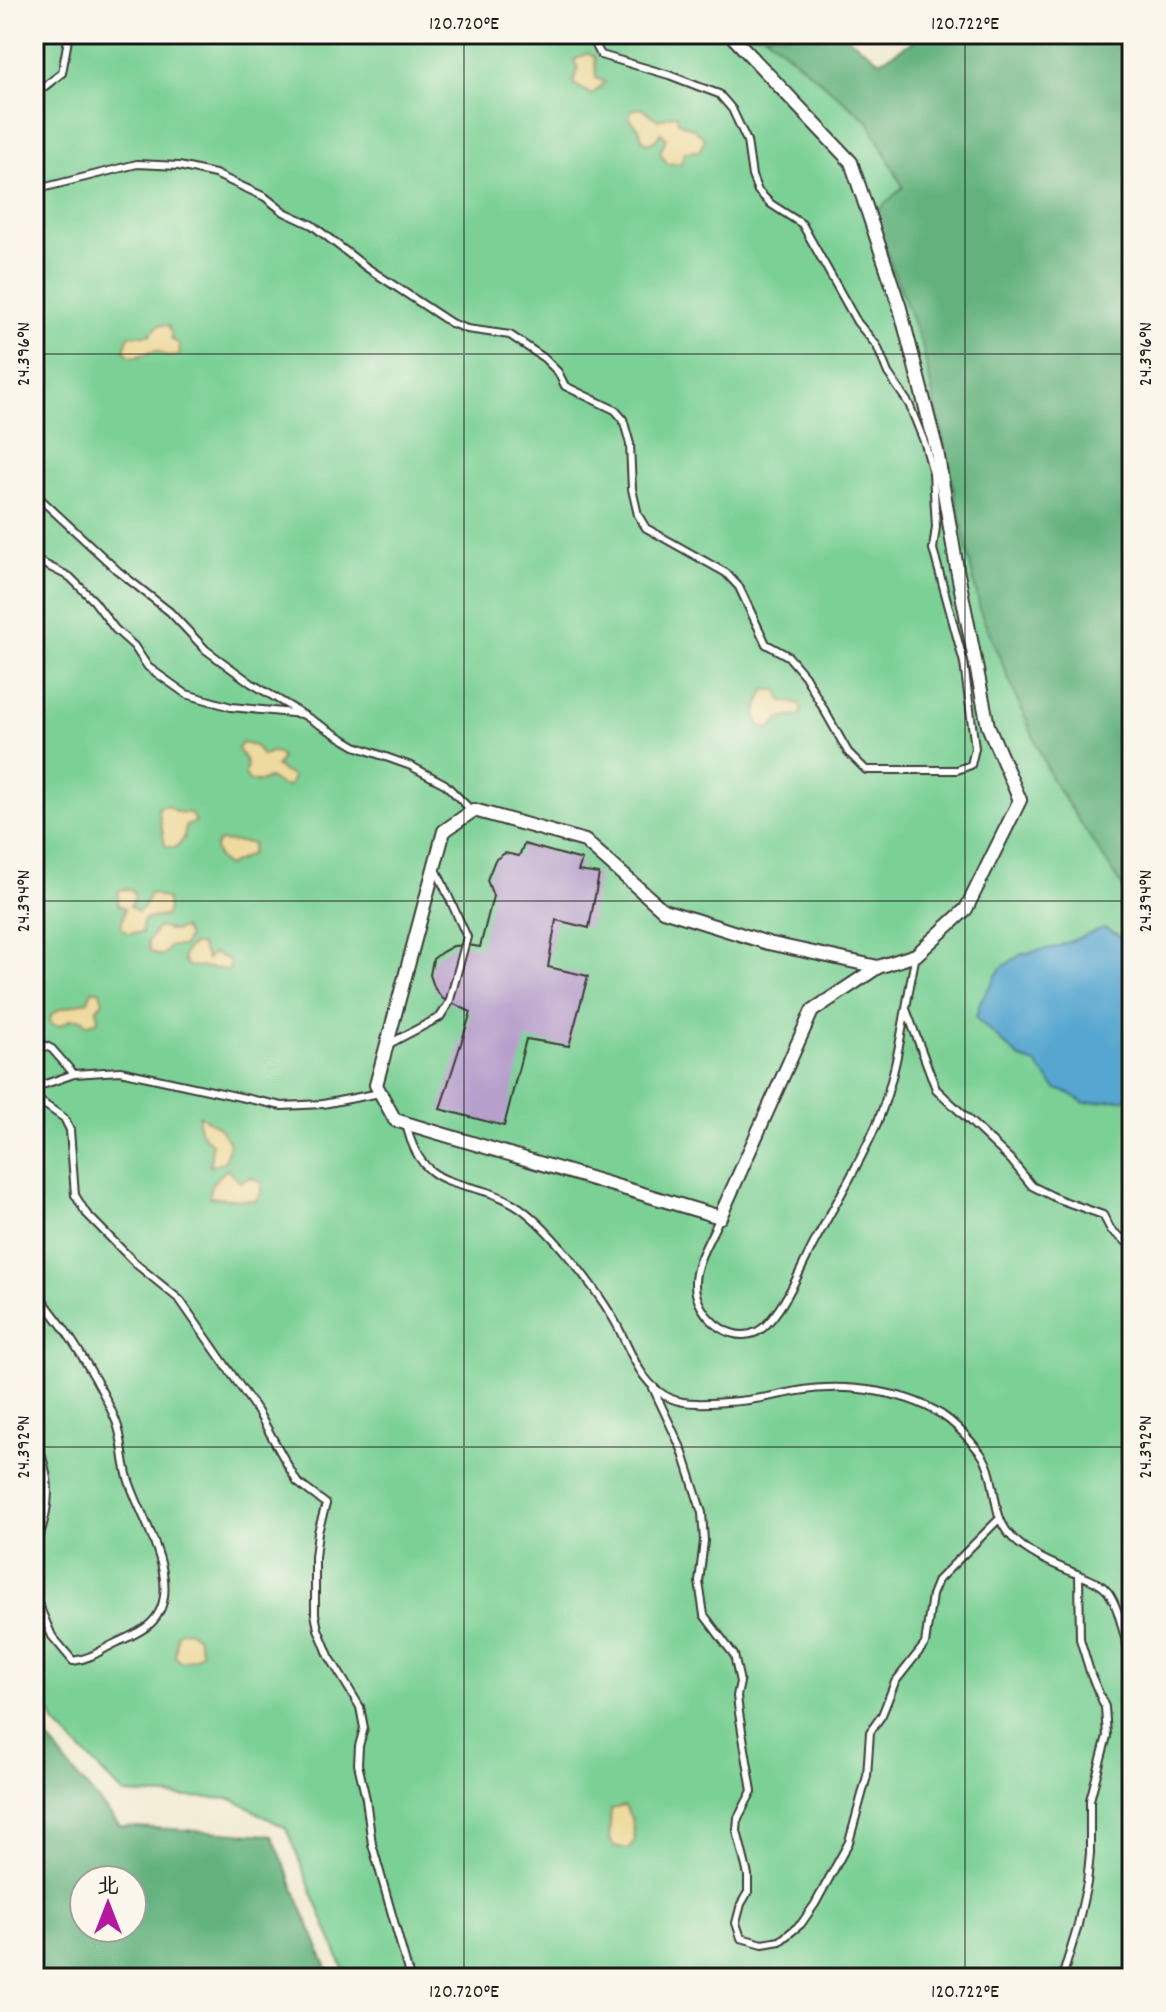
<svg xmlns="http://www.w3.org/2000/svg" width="1166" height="2012" font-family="Dekko,'LXGW WenKai TC',sans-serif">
	<rect width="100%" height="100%" fill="#fbf7ec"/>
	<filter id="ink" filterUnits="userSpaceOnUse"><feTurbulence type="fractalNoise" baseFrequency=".0125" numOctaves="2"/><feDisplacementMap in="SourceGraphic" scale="16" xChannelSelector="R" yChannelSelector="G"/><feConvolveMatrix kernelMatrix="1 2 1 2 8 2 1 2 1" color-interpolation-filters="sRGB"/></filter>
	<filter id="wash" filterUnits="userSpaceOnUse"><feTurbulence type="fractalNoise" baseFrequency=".006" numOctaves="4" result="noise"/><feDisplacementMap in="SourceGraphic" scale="32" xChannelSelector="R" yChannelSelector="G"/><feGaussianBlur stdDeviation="1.8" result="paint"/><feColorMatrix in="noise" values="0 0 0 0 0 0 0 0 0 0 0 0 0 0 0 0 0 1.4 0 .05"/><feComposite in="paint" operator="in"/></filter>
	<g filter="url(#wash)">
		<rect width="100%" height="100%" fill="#f1ead2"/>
		<path fill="#7ad095" stroke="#4b7658" stroke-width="2" d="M 34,34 L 825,34 L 847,50 L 1132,643 L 1132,1978 L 347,1978 L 286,1828 L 232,1799 L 124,1794 L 55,1724 L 34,1678 Z"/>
		<path fill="#63b27e" stroke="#40674d" stroke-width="2" fill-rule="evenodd" d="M 764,34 L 843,34 L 880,61 L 926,34 L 1132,34 L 1132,901 L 1052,780 L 981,614 L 922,345 L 872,216 L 903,187 L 868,121 Z
			M 34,1719 L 66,1763 L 120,1826 L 272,1835 L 331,1978 L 34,1978 ZM 84,1880 L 132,1880 L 132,1928 L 84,1928 Z"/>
		<path fill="#eeda9e" stroke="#857b5d" stroke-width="2" d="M 588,53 L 595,57 L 596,78 L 605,82 L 592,95 L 574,84 L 578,69 L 574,60 Z
			M 641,108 L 658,120 L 677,114 L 678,122 L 694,129 L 705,139 L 699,151 L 685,152 L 681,163 L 668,164 L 660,153 L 666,138 L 661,133 L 655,141 L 647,144 L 642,139 L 639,128 L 629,119 L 631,110 Z
			M 159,325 L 168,325 L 172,334 L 171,339 L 179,344 L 180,355 L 168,357 L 157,351 C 143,352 134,364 124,350 L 129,335 L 149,335 Z
			M 764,690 L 778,690 L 782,701 L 800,704 L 802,711 L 798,716 L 780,718 L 769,730 L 759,725 L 756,714 Z
			M 242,743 L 255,746 L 262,756 C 270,752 274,749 281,757 L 280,762 L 276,767 L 293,777 L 289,786 L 282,786 L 269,778 L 260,782 L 249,781 L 245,775 L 247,763 L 238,749 Z
			M 166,805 L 177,812 L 191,813 L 196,822 L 186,826 L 184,839 L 175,848 L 165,846 L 158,808 Z
			M 219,841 C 231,843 241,840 253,844 L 251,854 L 227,866 C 219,861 217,857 215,847 Z
			M 125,889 L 132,890 L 135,898 L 130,906 L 138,912 L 144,907 L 150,893 L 167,899 L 168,910 L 165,916 L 145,919 L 142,925 L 142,933 L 127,933 L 121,927 L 125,908 L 118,905 L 118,891 Z
			M 158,927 L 174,931 L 183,928 L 188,937 L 183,946 L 170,946 L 166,952 L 160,956 L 150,951 L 148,941 Z
			M 192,945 L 200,945 L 207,959 L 213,953 L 229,960 L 230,970 L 188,966 L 183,959 L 185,951 Z
			M 92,991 L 100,991 L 103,1002 L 97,1008 L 98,1021 L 87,1025 L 82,1019 L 72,1019 L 59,1026 L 50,1023 L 51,1015 L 60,1009 L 88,1001 Z
			M 199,1115 L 218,1127 L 230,1142 L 225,1161 L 210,1167 L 212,1143 C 200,1134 198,1130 199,1115 Z
			M 227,1169 L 240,1182 L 251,1177 L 261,1182 L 261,1194 L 255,1201 L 209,1197 L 211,1184 Z
			M 188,1630 L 197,1637 L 202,1652 L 195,1658 L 181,1662 L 175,1656 L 178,1632 Z
			M 625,1806 L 632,1820 L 635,1840 L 629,1849 L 614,1846 L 609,1838 L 611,1809 Z"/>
		<path fill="#55a6d0" stroke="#386176" stroke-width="2" d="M 1104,928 L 1115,933 L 1132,946 L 1132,1094 L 1125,1099 L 1084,1103 L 1071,1094 L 1056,1089 L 1036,1064 L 1021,1059 L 976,1018 L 980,1002 L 1001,968 L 1022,954 L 1056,947 Z"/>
		<g id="blocks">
			<path fill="#b69fcb" d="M 524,844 L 582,860 L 578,871 L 599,874 L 589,928 L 556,920 L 548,967 L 588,976 L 569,1046 L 526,1039 L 504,1126 L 440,1109 L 471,1012 L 443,999 L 435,989 L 430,975 L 433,959 L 442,952 L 453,946 L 468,945 L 480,947 L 493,896 L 487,880 L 495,860 L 505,853 L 519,856 Z"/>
		</g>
	</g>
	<g filter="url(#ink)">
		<use href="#blocks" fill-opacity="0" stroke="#3c3b37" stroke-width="2"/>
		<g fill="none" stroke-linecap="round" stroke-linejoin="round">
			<g stroke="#3c3b37" stroke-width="10">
				<path id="service" d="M 34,88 L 44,87 L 62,73 L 69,34
					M 34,190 L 137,164 L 179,166 L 215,174 L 265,197 L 284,212 L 312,225 L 366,267 L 451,323 L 467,329 L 510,335 L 544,358 L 558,372 L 565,386 L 615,410 L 623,419 L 630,444 L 632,489 L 638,515 L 646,528 L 726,573 L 739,587 L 766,644 L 788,656 L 805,676 L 848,752 L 866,770 L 957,770 L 971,765 L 975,748 L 964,663 L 933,549 L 936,527 L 933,473 L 925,444 L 909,404 L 888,373 L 877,346 L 857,322 L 802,224 L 771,204 L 758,191 L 752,176 L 747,141 L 732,109 L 719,94 L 700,87 L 669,75 L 601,55 L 590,34
					M 34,493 L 118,571 L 170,612 L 206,650 L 251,683 L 299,712
					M 34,559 L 70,577 L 94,601 L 115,629 L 134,646 L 148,667 L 186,694 L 231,707 L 302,714 L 355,746 L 411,766 L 445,784 L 472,811
					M 906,1009 L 936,1089 L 1011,1160 L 1032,1186 L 1058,1199 L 1103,1215 L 1111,1230 L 1132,1246
					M 34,1040 L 52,1049 L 74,1074
					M 389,1044 L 440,1017 L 449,1003 L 467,937 L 436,869
					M 34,1088 L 74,1074 L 120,1071 L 282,1106 L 323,1104 L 380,1093
					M 34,1097 L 64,1118 L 70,1130 L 75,1195 L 86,1213 L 136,1264 L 180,1300 L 258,1412 L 297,1482 L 326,1504 L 318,1532 L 315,1557 L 315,1614 L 318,1629 L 329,1656 L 360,1707 L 364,1728 L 359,1746 L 358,1764 L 366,1799 L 372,1844 L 410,1978
					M 406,1123 C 422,1197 466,1175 514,1204 C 545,1222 594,1286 613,1318 C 630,1346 638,1385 672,1399 C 687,1405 710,1403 726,1402 C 755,1401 770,1396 798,1391 C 843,1383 911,1390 949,1420 C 959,1428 970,1440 978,1450 C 999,1473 989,1511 1009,1534 C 1025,1553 1055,1565 1077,1574 C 1088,1579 1100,1582 1108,1592 C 1121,1610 1123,1639 1132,1660
					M 720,1217 C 711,1238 694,1263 695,1285 C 695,1317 739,1354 767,1324 C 788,1301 799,1272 813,1245 C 835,1204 860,1164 878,1121 C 899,1069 904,1010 916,955
					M 34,1285 C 42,1302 55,1315 65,1330 C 84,1358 103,1390 116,1421 C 124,1441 122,1461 129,1481 C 141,1519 188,1589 150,1624 C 141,1632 129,1637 118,1642 C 100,1650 93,1658 73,1661 L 52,1636 L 34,1594
					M 653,1388 L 682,1450 L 702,1513 L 704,1541 L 699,1582 L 704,1615 L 734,1655 L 740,1682 L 737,1696 L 739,1713 L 752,1791 L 738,1818 L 737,1831 L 748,1875 L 748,1892 L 741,1904 L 736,1923 L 741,1938 L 763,1944 L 780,1941 L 801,1924 L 815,1904 L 849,1842 L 867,1776 L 870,1732 L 882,1715 L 895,1682 L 925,1644 L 932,1595 L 938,1580 L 1000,1518
					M 34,1437 C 54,1480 51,1508 34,1551
					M 1062,1978 L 1077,1929 L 1087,1883 L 1090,1853 L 1090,1800 L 1107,1736 L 1105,1707 L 1091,1675 L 1080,1639 L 1079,1575"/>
			</g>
			<g stroke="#3c3b37" stroke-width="16">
				<path id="minor" d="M 730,34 L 851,162 L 900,308 L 937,451 L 957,569 L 988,726 L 1020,800 L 966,909 L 916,955 L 878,967 L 812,1011 L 720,1217 L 395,1120 L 376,1085 L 444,831 L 474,810 L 585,841 L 663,910 L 768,943 L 878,967"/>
			</g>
			<use href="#service" stroke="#fff" stroke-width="6"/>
			<use href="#minor" stroke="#fff" stroke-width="12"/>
		</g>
	</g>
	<path fill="none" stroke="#1c1c1c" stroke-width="2" stroke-opacity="0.45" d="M 464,34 L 464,1978M 965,34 L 965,1978M 34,354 L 1132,354M 34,901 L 1132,901M 34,1447 L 1132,1447"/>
	<rect width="1166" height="2012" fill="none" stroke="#fbf7ec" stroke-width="88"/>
	<g transform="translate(108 1904)"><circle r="38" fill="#fbf7ec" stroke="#a29f99" stroke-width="2"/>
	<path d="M0-6L14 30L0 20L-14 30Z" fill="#b5179e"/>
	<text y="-12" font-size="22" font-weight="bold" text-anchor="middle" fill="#1c1c1c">北</text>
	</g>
	<rect x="44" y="44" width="1078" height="1924" fill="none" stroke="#1c1c1c" stroke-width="3"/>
	<g font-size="20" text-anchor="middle" fill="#1c1c1c">
		<text x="464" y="29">120.720°E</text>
		<text x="965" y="29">120.722°E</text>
		<text transform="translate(22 354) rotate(-90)" y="7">24.396°N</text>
		<text transform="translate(1144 354) rotate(-90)" y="7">24.396°N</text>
		<text transform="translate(22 901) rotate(-90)" y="7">24.394°N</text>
		<text transform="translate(1144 901) rotate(-90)" y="7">24.394°N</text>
		<text transform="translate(22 1447) rotate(-90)" y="7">24.392°N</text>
		<text transform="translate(1144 1447) rotate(-90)" y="7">24.392°N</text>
		<text x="464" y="1997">120.720°E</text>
		<text x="965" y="1997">120.722°E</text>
	</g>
</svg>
